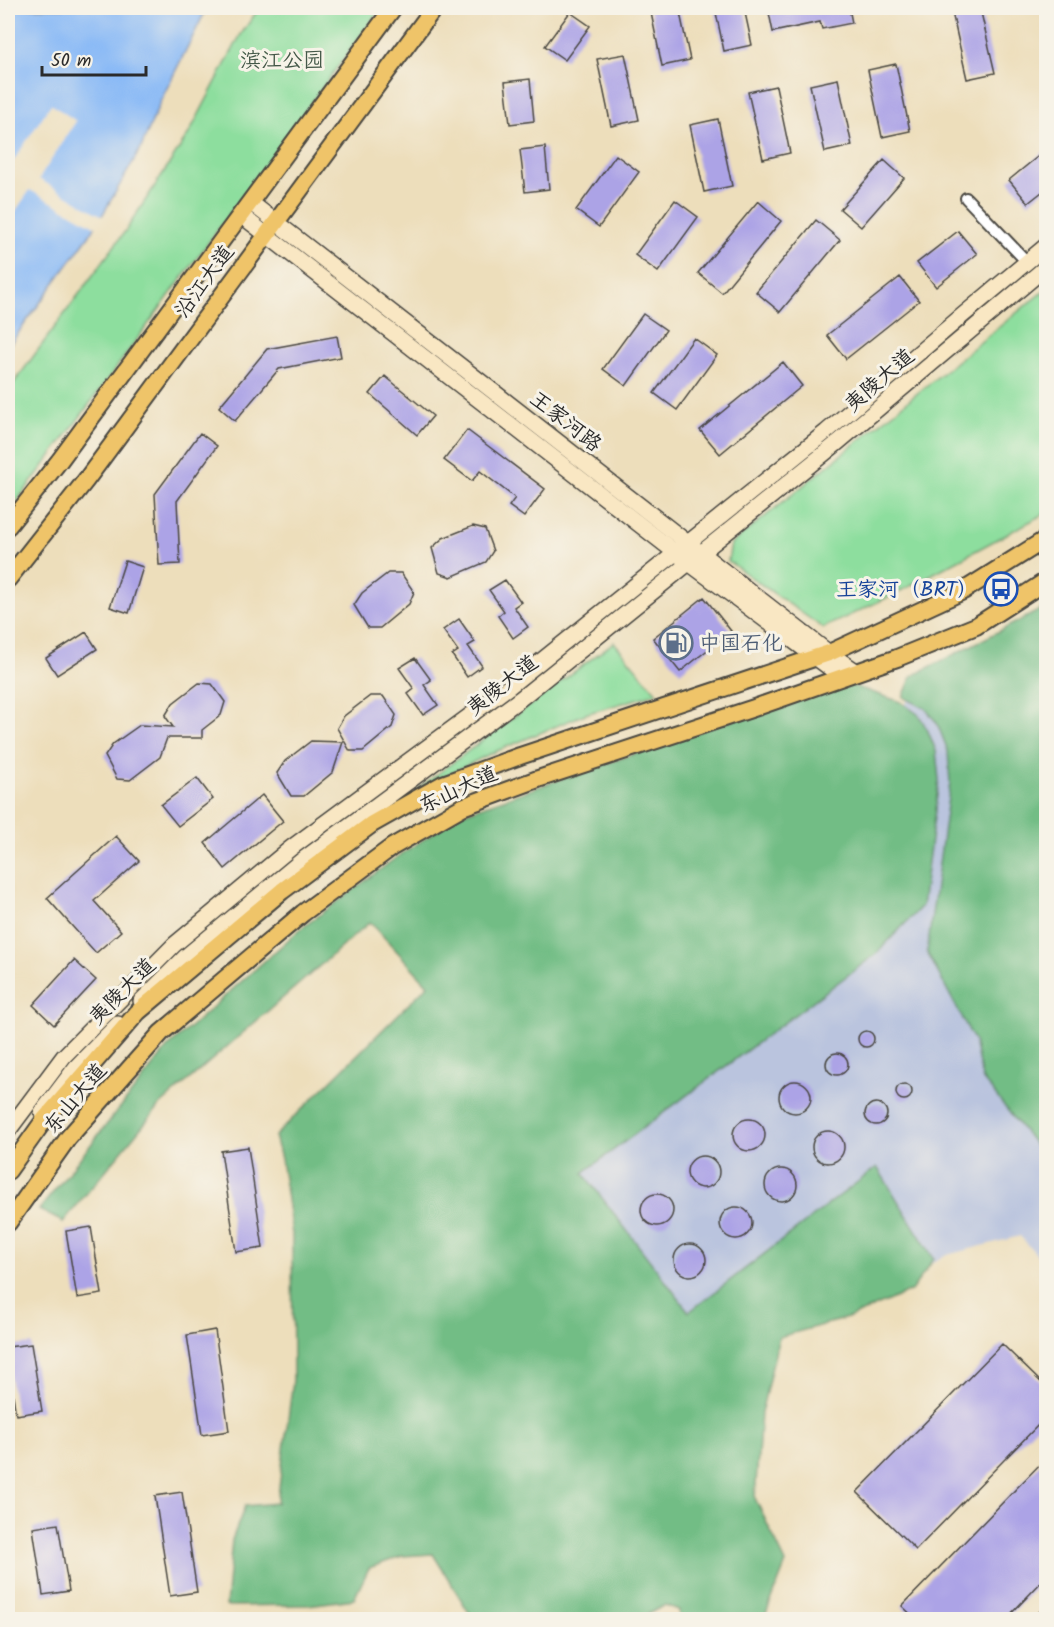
<svg xmlns="http://www.w3.org/2000/svg" width="1054" height="1627" font-family="Kalam,'LXGW WenKai TC',sans-serif">
	<rect width="100%" height="100%" fill="#f7f3e8"/>
	<filter id="ink" filterUnits="userSpaceOnUse"><feTurbulence type="fractalNoise" baseFrequency=".0167" numOctaves="2"/><feDisplacementMap in="SourceGraphic" scale="12" xChannelSelector="R" yChannelSelector="G"/><feConvolveMatrix kernelMatrix="1 2 1 2 8 2 1 2 1" color-interpolation-filters="sRGB"/></filter>
	<filter id="wash" filterUnits="userSpaceOnUse"><feTurbulence type="fractalNoise" baseFrequency=".008" numOctaves="4" result="noise"/><feDisplacementMap in="SourceGraphic" scale="24" xChannelSelector="R" yChannelSelector="G"/><feGaussianBlur stdDeviation="1.35" result="paint"/><feColorMatrix in="noise" values="0 0 0 0 0 0 0 0 0 0 0 0 0 0 0 0 0 1.4 0 .05"/><feComposite in="paint" operator="in"/></filter>
	<g filter="url(#wash)">
		<rect width="100%" height="100%" fill="#eddebb"/>
		<path fill="#bac4de" d="M 923,670 L 1046,838 L 1046,1265 L 1020,1236 L 943,1256 L 851,1317 L 806,1312 L 734,1342 L 546,1311 L 586,924 L 862,792 Z"/>
		<path fill="#8dde9e" stroke="#5c8464" stroke-width="1.5" d="M 259,8 L 381,8 L 63,440 L 8,513 L 8,391 L 126,230 L 188,135 L 240,36 Z
			M 1046,289 L 1046,513 L 899,592 L 823,628 L 728,561 L 731,544 Z
			M 614,642 L 657,693 L 585,714 L 490,754 L 416,790 Z"/>
		<path fill="#72bd85" stroke="#4e7458" stroke-width="1.5" d="M 1046,607 L 1046,1159 L 982,1078 L 974,1040 L 927,952 L 950,783 L 948,751 L 937,723 L 925,708 L 903,697 L 912,676 Z
			M 842,682 L 901,702 L 919,715 L 928,731 L 936,751 L 939,780 L 922,906 L 876,954 L 583,1173 L 689,1312 L 877,1167 L 934,1259 L 911,1291 L 851,1317 L 779,1337 L 761,1413 L 755,1498 L 786,1563 L 764,1619 L 679,1619 L 679,1610 L 665,1605 L 639,1619 L 473,1619 L 433,1554 L 402,1556 L 369,1568 L 354,1599 L 308,1605 L 226,1606 L 232,1540 L 245,1506 L 277,1503 L 293,1380 L 292,1234 L 281,1159 L 275,1136 L 428,985 L 370,922 L 160,1105 L 63,1222 L 39,1210 L 168,1047 L 298,931 L 393,860 L 463,813 Z"/>
		<path fill="#8abaf6" stroke="#5a7290" stroke-width="1.5" d="M 8,8 L 207,8 L 161,100 L 141,148 L 96,226 L 8,347 Z"/>
		<path fill="#eddebb" d="M 51,104 L 76,121 L 39,179 L 104,217 L 98,228 L 30,190 L 8,222 L 8,169 Z"/>
		<g id="blocks">
			<path fill="#aca3e6" d="M 650,8 L 679,8 L 690,60 L 662,66 Z
				M 715,8 L 744,8 L 752,45 L 724,51 Z
				M 768,8 L 849,8 L 852,23 L 822,29 L 820,22 L 773,32 Z
				M 975,8 L 980,8 L 995,73 L 967,79 L 952,12 Z
				M 570,12 L 590,26 L 565,60 L 545,46 Z
				M 625,54 L 639,120 L 611,126 L 597,59 Z
				M 896,64 L 910,131 L 882,137 L 868,70 Z
				M 530,79 L 534,121 L 510,124 L 505,82 Z
				M 838,79 L 852,146 L 825,152 L 810,85 Z
				M 776,86 L 790,153 L 763,159 L 748,92 Z
				M 718,119 L 732,186 L 704,192 L 690,125 Z
				M 545,147 L 549,189 L 525,192 L 520,150 Z
				M 1047,149 L 1047,188 L 1028,203 L 1009,180 Z
				M 616,155 L 639,172 L 599,227 L 576,210 Z
				M 884,160 L 904,178 L 861,227 L 840,209 Z
				M 675,200 L 698,217 L 658,272 L 635,255 Z
				M 758,201 L 781,221 L 722,293 L 698,273 Z
				M 816,220 L 840,240 L 780,312 L 756,292 Z
				M 958,231 L 977,254 L 936,287 L 917,263 Z
				M 900,277 L 919,301 L 846,359 L 827,335 Z
				M 643,314 L 666,330 L 626,386 L 603,369 Z
				M 337,336 L 341,357 L 279,369 L 235,421 L 219,407 L 267,349 Z
				M 694,338 L 717,355 L 677,410 L 654,393 Z
				M 783,362 L 802,386 L 720,454 L 700,430 Z
				M 385,376 L 433,416 L 417,435 L 370,394 Z
				M 467,430 L 545,489 L 524,517 L 509,506 L 515,498 L 480,471 L 472,481 L 444,460 Z
				M 200,433 L 217,446 L 177,501 L 180,564 L 159,565 L 155,494 Z
				M 473,526 L 485,529 L 493,551 L 486,562 L 451,577 L 439,573 L 432,548 L 443,538 Z
				M 125,561 L 143,567 L 129,613 L 110,607 Z
				M 388,573 L 401,573 L 414,592 L 409,604 L 380,628 L 368,628 L 354,605 L 362,593 Z
				M 505,580 L 521,602 L 514,607 L 528,627 L 513,638 L 498,616 L 504,611 L 489,590 Z
				M 704,597 L 731,631 L 680,672 L 653,638 Z
				M 459,619 L 475,642 L 468,646 L 482,666 L 467,677 L 452,655 L 458,651 L 443,630 Z
				M 86,632 L 97,649 L 57,675 L 46,658 Z
				M 415,658 L 431,680 L 424,685 L 438,705 L 423,715 L 408,694 L 414,689 L 399,668 Z
				M 199,683 L 212,684 L 225,702 L 221,715 L 202,730 L 202,738 L 167,738 L 160,757 L 130,780 L 117,779 L 105,756 L 113,744 L 140,725 L 173,727 L 165,716 L 173,703 Z
				M 370,696 L 383,696 L 396,715 L 392,727 L 363,751 L 350,751 L 337,728 L 344,716 Z
				M 311,741 L 343,742 L 333,772 L 304,796 L 291,796 L 277,773 L 285,761 Z
				M 197,778 L 213,799 L 178,826 L 161,805 Z
				M 262,795 L 283,821 L 225,869 L 205,843 Z
				M 116,836 L 139,861 L 94,901 L 121,931 L 96,953 L 47,898 Z
				M 74,960 L 96,980 L 54,1025 L 33,1005 Z
				M858 1039a8 8 0 1 1 16 0a8 8 0 1 1-16 0Z
				M826 1064a11 11 0 1 1 22 0a11 11 0 1 1-22 0Z
				M779 1097a16 16 0 1 1 32 0a16 16 0 1 1-32 0Z
				M896 1092a8 8 0 1 1 16 0a8 8 0 1 1-16 0Z
				M865 1114a11 11 0 1 1 22 0a11 11 0 1 1-22 0Z
				M733 1135a16 16 0 1 1 32 0a16 16 0 1 1-32 0Z
				M812 1147a16 16 0 1 1 32 0a16 16 0 1 1-32 0Z
				M 248,1147 L 263,1248 L 236,1252 L 221,1151 Z
				M687 1172a16 16 0 1 1 32 0a16 16 0 1 1-32 0Z
				M765 1185a16 16 0 1 1 32 0a16 16 0 1 1-32 0Z
				M641 1210a16 16 0 1 1 32 0a16 16 0 1 1-32 0Z
				M720 1223a16 16 0 1 1 32 0a16 16 0 1 1-32 0Z
				M 91,1227 L 102,1294 L 77,1298 L 66,1231 Z
				M674 1260a16 16 0 1 1 32 0a16 16 0 1 1-32 0Z
				M 215,1330 L 229,1431 L 202,1435 L 187,1335 Z
				M 31,1344 L 42,1411 L 16,1415 L 8,1362 L 8,1347 Z
				M 1002,1344 L 1047,1388 L 1047,1416 L 916,1550 L 857,1492 Z
				M 1047,1457 L 1047,1576 L 1005,1620 L 917,1620 L 902,1606 Z
				M 182,1492 L 197,1592 L 170,1596 L 155,1496 Z
				M 58,1524 L 69,1591 L 43,1595 L 33,1528 Z"/>
		</g>
	</g>
	<g filter="url(#ink)">
		<use href="#blocks" fill-opacity="0" stroke="#484641" stroke-width="1.5"/>
		<g fill="none" stroke-linecap="round" stroke-linejoin="round">
			<g stroke="#484641" stroke-width="14">
				<path id="street" d="M 966,198 L 1027,262
					M 1040,1620 L 1046,1614"/>
			</g>
			<g stroke="#484641" stroke-width="18">
				<path id="secondary" d="M 250,202 L 829,653 L 857,672
					M 241,215 L 689,563 L 842,677
					M 141,1001 L 185,957 L 301,861 L 520,699 L 836,444 L 1046,267
					M 42,1112 L 76,1067 L 118,1024
					M 8,1131 L 64,1056 L 174,945 L 291,848 L 510,686 L 826,432 L 963,315 L 1046,246"/>
			</g>
			<g stroke="#484641" stroke-width="20">
				<path id="primary" d="M 8,526 L 60,460 L 393,8
					M 8,579 L 86,480 L 434,8
					M 8,1171 L 45,1119 L 138,1012 L 282,891 L 372,824 L 443,784 L 520,756 L 829,653 L 963,591 L 1046,539
					M 8,1223 L 68,1138 L 161,1033 L 303,913 L 392,847 L 462,807 L 538,779 L 754,708 L 897,658 L 976,626 L 1046,581"/>
			</g>
			<use href="#street" stroke="#fff" stroke-width="10"/>
			<use href="#secondary" stroke="#f9e7c3" stroke-width="15"/>
			<use href="#primary" stroke="#efc469" stroke-width="16"/>
		</g>
	</g>
	<defs>
		<g id="bus-ring" transform="scale(1.725)"><circle r="9.5" fill="#f7f3e8" stroke="#1a4fb4" stroke-width="1.5"/><path d="M-5-6H5V4H4V6H2V4H-2V6H-4V4H-5ZM-3.5-4V0h7V-4ZM-3.5 1.2v1.5H-2V1.2ZM2 1.2v1.5H3.5V1.2Z" fill="#1a4fb4"/></g>
		<g id="fuel-ring" transform="scale(1.725)"><circle r="9.5" fill="#f7f3e8" stroke="#5c6f8a" stroke-width="1.5"/><path d="M-5.5-6h7V0h2V4h1.3V-2.5L3-4.5l.8-.8L6-3V5H2.5V1h-1V6h-7ZM-4.2-4.7v3.2H.2V-4.7Z" fill="#5c6f8a"/></g>
	</defs>
	<g fill-rule="evenodd">
		<use href="#bus-ring" x="1001" y="589"/>
		<use href="#fuel-ring" x="676" y="643"/>
	</g>
	<g text-anchor="middle" stroke-width="6" stroke-linejoin="round" paint-order="stroke">
		<g font-size="21" fill="#445848" stroke="#f7f3e8">
			<text x="282" y="67">滨江公园</text>
		</g>
		<g font-size="21" fill="#2b2b2b" stroke="#f7f3e8">
			<text transform="translate(204 281) rotate(-54)" y="7">沿江大道</text>
			<text transform="translate(879 380) rotate(-41)" y="7">夷陵大道</text>
			<text transform="translate(566 421) rotate(38)" y="7">王家河路</text>
			<text transform="translate(502 685) rotate(-38)" y="7">夷陵大道</text>
			<text transform="translate(458 789) rotate(-25)" y="7">东山大道</text>
			<text transform="translate(122 991) rotate(-45)" y="7">夷陵大道</text>
			<text transform="translate(75 1098) rotate(-50)" y="7">东山大道</text>
		</g>
		<g font-size="21" fill="#164399" stroke="#f7f3e8" text-anchor="end">
			<text x="978" y="596">王家河（BRT）</text>
		</g>
		<g font-size="21" fill="#4e5e75" stroke="#f7f3e8" text-anchor="start">
			<text x="699" y="650">中国石化</text>
		</g>
	</g>
	<rect width="1054" height="1627" fill="none" stroke="#f7f3e8" stroke-width="30"/>
	<path d="M42 66v9h104v-9" fill="none" stroke="#2b2b2b" stroke-width="3"/>
	<text x="51" y="66" font-size="18" fill="#2b2b2b" stroke="#f7f3e8" stroke-width="4.5" paint-order="stroke">50 m</text>
</svg>
